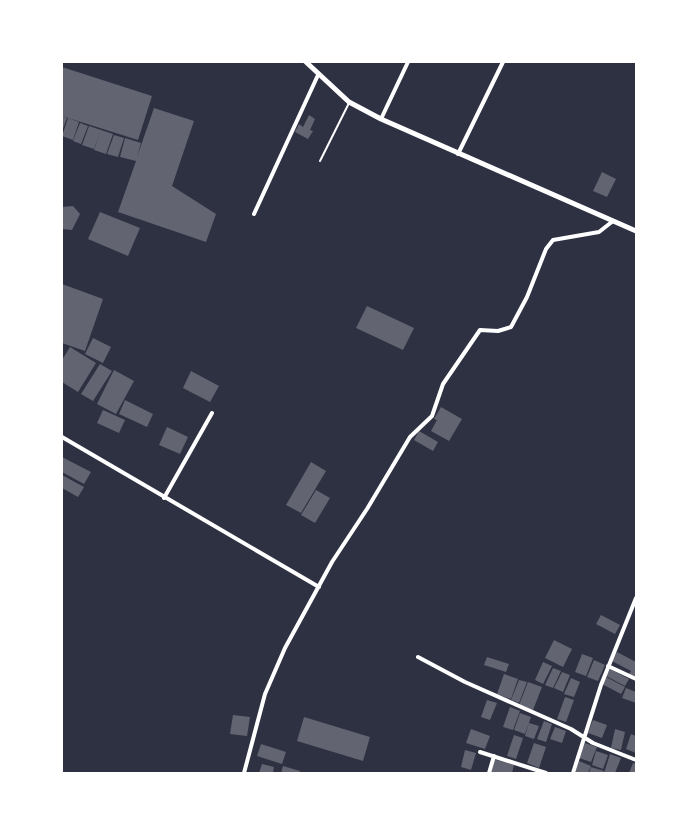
<svg xmlns="http://www.w3.org/2000/svg" width="698" height="835" font-family="Raleway,sans-serif">
	<rect width="100%" height="100%" fill="#2d3142"/>
	<path fill="#626471" d="M 62,67 L 152,96 L 138,140 L 62,116 Z
		M 154,108 L 194,121 L 172,186 L 216,214 L 206,242 L 118,212 L 136,161 L 120,157 L 125,138 L 141,143 L 137,157 Z
		M 309,115 L 315,119 L 310,130 L 313,131 L 308,139 L 295,132 L 299,124 L 303,127 Z
		M 62,116 L 67,118 L 62,131 Z
		M 68,118 L 79,122 L 73,140 L 62,136 Z
		M 80,123 L 88,126 L 81,144 L 73,141 Z
		M 89,126 L 101,130 L 94,149 L 82,145 Z
		M 101,130 L 113,134 L 106,154 L 94,150 Z
		M 114,135 L 124,138 L 118,157 L 107,154 Z
		M 602,172 L 616,179 L 607,197 L 593,191 Z
		M 73,206 L 80,214 L 72,230 L 62,229 L 62,207 Z
		M 100,212 L 140,228 L 128,256 L 88,239 Z
		M 62,284 L 103,299 L 85,351 L 62,343 Z
		M 367,306 L 414,328 L 403,350 L 356,328 Z
		M 93,338 L 111,347 L 103,363 L 85,354 Z
		M 70,347 L 96,363 L 78,392 L 62,382 L 62,360 Z
		M 100,364 L 112,371 L 93,401 L 81,394 Z
		M 114,370 L 134,381 L 116,414 L 97,404 Z
		M 191,371 L 219,386 L 210,402 L 183,388 Z
		M 125,400 L 153,414 L 147,427 L 119,414 Z
		M 441,407 L 462,419 L 449,441 L 431,431 L 437,420 L 434,419 Z
		M 103,410 L 125,420 L 119,433 L 97,423 Z
		M 167,427 L 188,437 L 180,454 L 159,445 Z
		M 419,431 L 438,442 L 433,451 L 414,440 Z
		M 62,457 L 91,472 L 84,484 L 62,472 Z
		M 311,462 L 326,471 L 301,513 L 286,505 Z
		M 62,475 L 84,487 L 78,497 L 62,488 Z
		M 316,490 L 330,498 L 315,523 L 301,515 Z
		M 601,615 L 620,625 L 615,634 L 596,624 Z
		M 554,640 L 572,649 L 563,667 L 545,658 Z
		M 617,652 L 636,662 L 636,677 L 629,674 L 631,671 L 612,661 Z
		M 582,654 L 593,658 L 586,676 L 575,672 Z
		M 487,657 L 509,664 L 506,672 L 484,665 Z
		M 594,660 L 605,665 L 598,681 L 587,677 Z
		M 543,662 L 552,666 L 543,684 L 535,680 Z
		M 553,668 L 561,671 L 553,688 L 545,685 Z
		M 610,669 L 629,679 L 625,686 L 606,676 Z
		M 562,672 L 570,675 L 563,692 L 554,688 Z
		M 504,674 L 518,679 L 511,699 L 497,694 Z
		M 606,677 L 625,687 L 621,694 L 602,684 Z
		M 571,678 L 580,682 L 574,697 L 564,694 Z
		M 519,680 L 527,682 L 519,703 L 511,700 Z
		M 528,682 L 542,687 L 533,710 L 519,705 Z
		M 626,688 L 636,692 L 636,703 L 622,698 Z
		M 565,697 L 574,700 L 566,722 L 557,719 Z
		M 487,700 L 497,703 L 490,720 L 481,717 Z
		M 510,707 L 520,711 L 513,730 L 503,727 Z
		M 520,713 L 531,717 L 525,734 L 514,730 Z
		M 233,715 L 250,717 L 247,736 L 230,734 Z
		M 304,717 L 370,737 L 363,761 L 297,741 Z
		M 593,720 L 607,725 L 602,738 L 588,733 Z
		M 544,721 L 552,724 L 546,742 L 537,739 Z
		M 529,723 L 539,726 L 534,739 L 525,736 Z
		M 555,727 L 566,731 L 562,743 L 550,739 Z
		M 471,729 L 490,736 L 485,749 L 466,743 Z
		M 615,729 L 625,732 L 621,750 L 611,748 Z
		M 631,734 L 636,736 L 636,753 L 626,749 Z
		M 514,735 L 523,738 L 516,759 L 507,756 Z
		M 534,743 L 546,747 L 539,768 L 527,763 Z
		M 585,743 L 597,747 L 591,762 L 579,758 Z
		M 261,744 L 286,752 L 282,764 L 257,756 Z
		M 465,750 L 476,753 L 471,770 L 461,767 Z
		M 596,751 L 608,755 L 603,769 L 592,765 Z
		M 610,754 L 621,758 L 615,773 L 604,773 Z
		M 493,759 L 514,765 L 512,773 L 490,773 Z
		M 579,761 L 591,766 L 588,773 L 575,773 Z
		M 633,763 L 636,764 L 636,773 L 629,773 Z
		M 262,764 L 274,767 L 273,773 L 259,773 Z
		M 283,766 L 300,771 L 300,773 L 281,773 Z
		M 591,767 L 604,771 L 603,773 L 589,773 Z"/>
	<g fill="none" stroke-linecap="round" stroke-linejoin="round">
		<path stroke="#fff" stroke-width="2" d="M 320,161 L 349,103"/>
		<path stroke="#fff" stroke-width="4" d="M 381,119 L 408,62
			M 458,154 L 503,62
			M 254,214 L 318,75
			M 62,437 L 319,587
			M 164,498 L 212,413
			M 418,657 L 465,682 L 571,729 L 593,743 L 636,760
			M 608,666 L 636,679
			M 480,752 L 546,773
			M 244,773 L 265,694 L 285,648 L 332,562 L 367,509 L 410,437 L 432,416 L 443,384 L 480,330 L 498,331 L 511,327 L 527,297 L 546,249 L 553,240 L 599,232 L 613,221
			M 489,773 L 494,756
			M 573,773 L 601,685 L 636,598"/>
		<path stroke="#fff" stroke-width="5" d="M 306,62 L 349,102 L 381,119 L 636,231"/>
	</g>
	<rect width="698" height="835" fill="none" stroke="#ffffff" stroke-width="126"/>
</svg>
